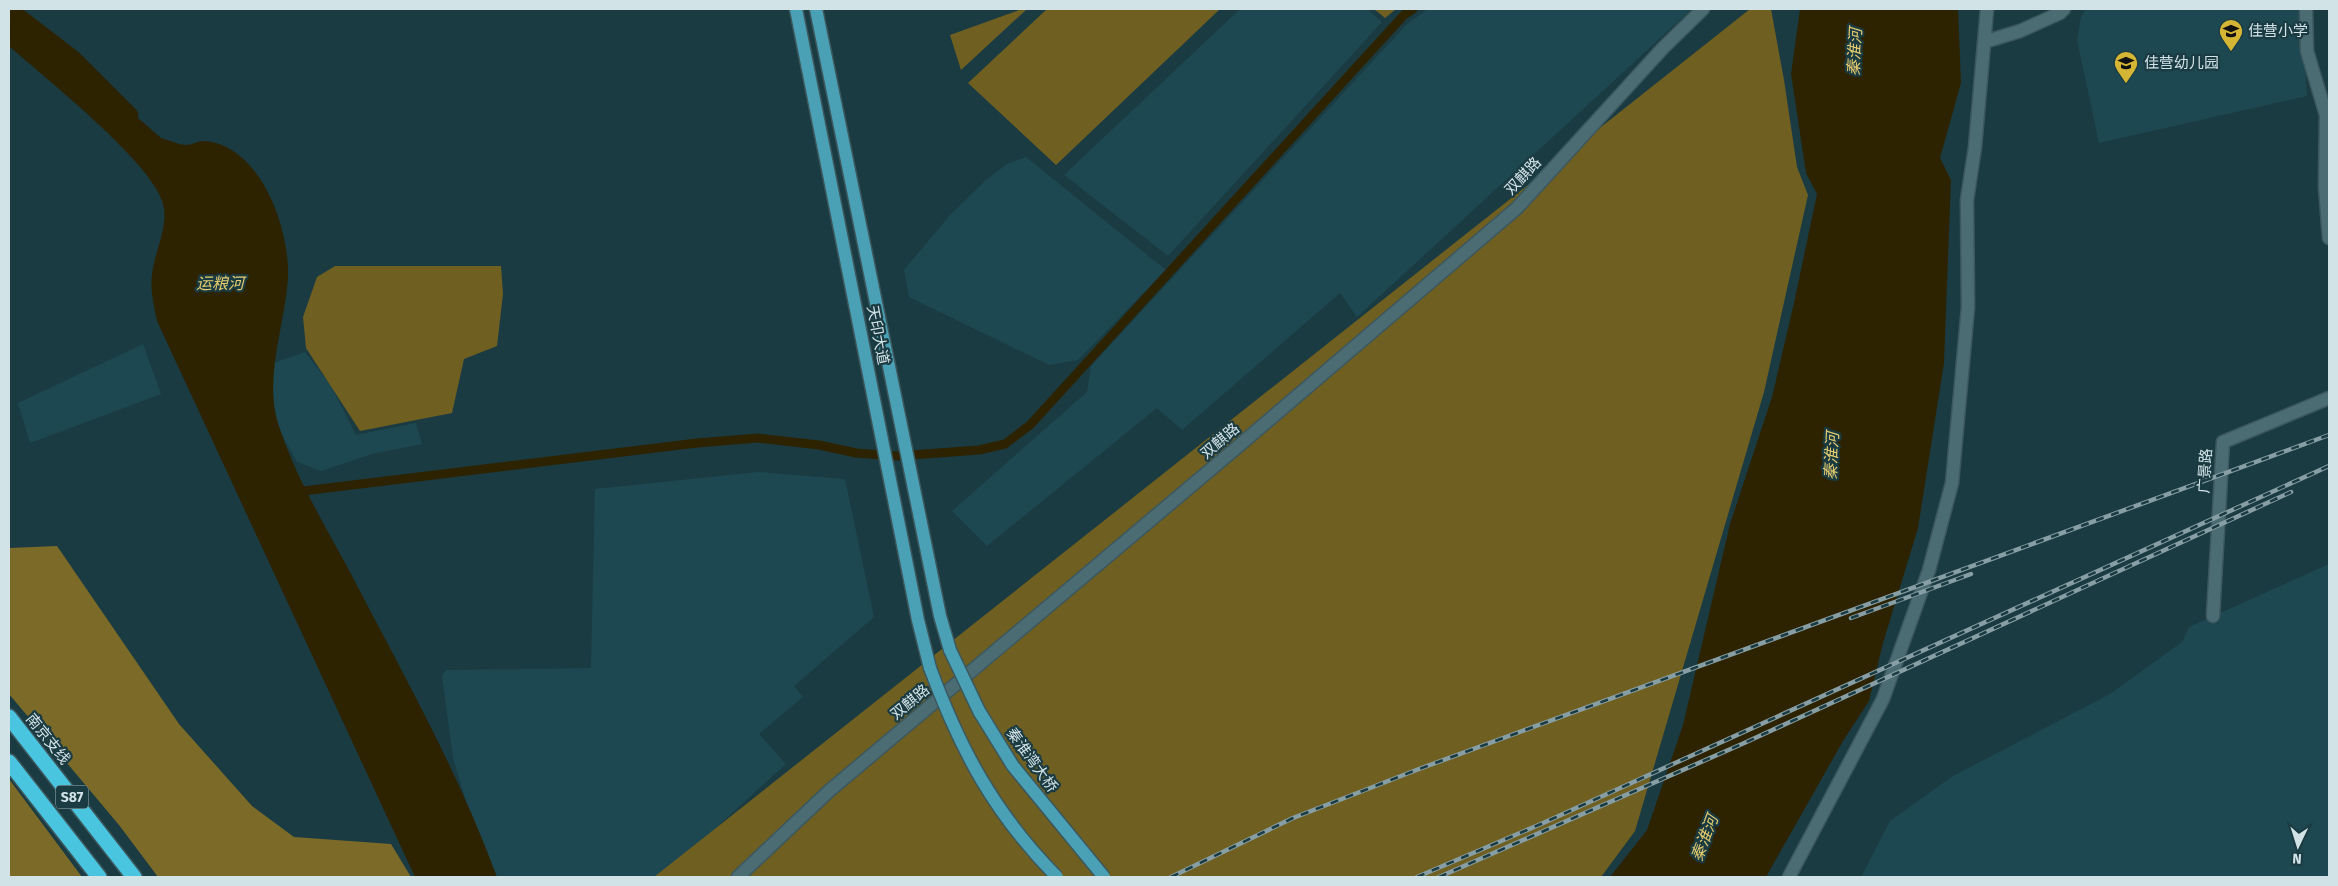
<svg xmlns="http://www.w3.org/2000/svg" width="2338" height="886" font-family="'Fira Sans','Noto Sans SC',sans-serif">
	<rect width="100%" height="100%" fill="#1b3b42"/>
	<path fill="#1e4851" d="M 1240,9 L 1367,9 L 1382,22 L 1168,256 L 1064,175 Z
		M 1428,9 L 1692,9 L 1357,317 L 1340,293 L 1182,430 L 1157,408 L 987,546 L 952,511 L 1087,392 L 1091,366 L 1408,23 Z
		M 2086,9 L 2301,9 L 2307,96 L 2099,143 L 2077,40 L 2081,17 Z
		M 1026,157 L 1166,270 L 1078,360 L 1049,365 L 909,297 L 904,270 L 951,214 L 986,180 L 1007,164 Z
		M 143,344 L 161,394 L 30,443 L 18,403 Z
		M 305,352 L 331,386 L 356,435 L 416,423 L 422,444 L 372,454 L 321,471 L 297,462 L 275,422 L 271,364 Z
		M 758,472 L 845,479 L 874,617 L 794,686 L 803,697 L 759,734 L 786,764 L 662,877 L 489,877 L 453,758 L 442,676 L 446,670 L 591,668 L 595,489 Z
		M 2329,564 L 2329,877 L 1861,877 L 1890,821 L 1953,776 L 2110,694 L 2182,642 L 2189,627 Z"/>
	<path fill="#6f5f21" d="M 1022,9 L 1027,9 L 961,70 L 950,35 Z
		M 1047,9 L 1220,9 L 1056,165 L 968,83 Z
		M 1374,9 L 1396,9 L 1385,18 Z
		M 1750,9 L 1771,9 L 1784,80 L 1797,167 L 1808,195 L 1764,392 L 1635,831 L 1601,877 L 654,877 Z
		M 335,266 L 501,266 L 503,294 L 497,346 L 464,359 L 452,413 L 360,431 L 306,348 L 303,317 L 317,277 Z"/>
	<path fill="#7c6b28" d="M 57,546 L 179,724 L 252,806 L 294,837 L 391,844 L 411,877 L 158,877 L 119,825 L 9,694 L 9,548 Z
		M 9,779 L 82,877 L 9,877 Z"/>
	<path fill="#2d2300" d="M 9,9 L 13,9 L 161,138 C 169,140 179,145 186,145 C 192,145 198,141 203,141 C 236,142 260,173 272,201 C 282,223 289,253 288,278 C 285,327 262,380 280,429 C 297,480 326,527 351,574 C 403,674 458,771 497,877 L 415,877 L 157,321 C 154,306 150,290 152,275 C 154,253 167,231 164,208 C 159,167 42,76 9,46 Z
		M 1800,9 L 1958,9 L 1961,83 L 1940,158 L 1951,180 L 1944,363 L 1918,528 L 1883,643 L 1869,701 L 1843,741 L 1766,877 L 1610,877 L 1647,830 L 1683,725 L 1730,524 L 1772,397 L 1794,303 L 1817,194 L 1806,173 L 1791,74 Z"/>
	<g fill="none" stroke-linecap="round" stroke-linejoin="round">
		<path stroke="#2d2300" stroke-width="9" d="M 295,492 L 697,443 L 758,438 L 819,445 L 856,453 L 897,456 L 979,450 L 1005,444 L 1030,425 L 1404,15 L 1413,9"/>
		<path stroke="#2d2300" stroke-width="15" d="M 10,9 L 74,58 L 131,115"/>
		<g stroke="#3c585e" stroke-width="15">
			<path id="minor" d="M 2306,9 L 2307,51 L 2326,115 L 2325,187 L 2329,238
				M 1984,42 L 2020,31 L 2060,13 L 2064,9
				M 2213,616 L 2223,442 L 2329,398
				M 738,877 L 829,791 L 1235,449 L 1517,208 L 1663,48 L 1703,9
				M 1789,877 L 1883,699 L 1929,570 L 1952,483 L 1968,307 L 1967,200 L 1975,147 L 1987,9"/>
		</g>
		<g stroke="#3c585e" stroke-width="15">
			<path id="major" d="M 796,9 L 918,620 L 930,668
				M 816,9 L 940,616 L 950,650"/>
		</g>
		<g stroke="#3c585e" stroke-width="18">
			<path id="highway" d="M 9,717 L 134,877
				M 9,762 L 99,877"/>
		</g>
		<use href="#minor" stroke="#4c6c74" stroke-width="12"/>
		<use href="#major" stroke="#4aa1b5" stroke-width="12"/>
		<use href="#highway" stroke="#49c5e0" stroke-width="15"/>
		<g stroke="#879ea4" stroke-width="4.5">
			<path id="rail" d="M 1851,618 L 1971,574
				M 1171,877 L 1293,818 L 1419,769 L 2329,435
				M 1417,877 L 1541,824 L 2329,466
				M 1439,877 L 1742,744 L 2291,492"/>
		</g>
		<use href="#rail" stroke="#1b3b42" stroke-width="2.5" stroke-dasharray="8" stroke-linecap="butt"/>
		<g stroke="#3c585e" stroke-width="15" stroke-linecap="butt">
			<path id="major-bridge" d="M 950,650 L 979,711 L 1013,766 L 1104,877
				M 930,668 C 961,751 994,813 1057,877"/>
		</g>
		<use href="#major-bridge" stroke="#4aa1b5" stroke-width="12"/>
	</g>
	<defs>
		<g id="school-pin" transform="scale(1.25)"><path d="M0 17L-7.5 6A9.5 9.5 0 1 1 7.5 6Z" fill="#d5b534" stroke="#1b3b42"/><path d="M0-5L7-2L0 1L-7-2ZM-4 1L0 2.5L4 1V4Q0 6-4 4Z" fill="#111"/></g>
	</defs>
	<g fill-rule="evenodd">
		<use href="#school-pin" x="2231" y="31"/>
		<use href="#school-pin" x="2126" y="63"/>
	</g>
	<g text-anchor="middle" stroke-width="4.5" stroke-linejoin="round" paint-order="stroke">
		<rect fill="#1b3b42" stroke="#9bb1b6" stroke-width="1" x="56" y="785.5" width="32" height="23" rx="4"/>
		<g font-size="14" font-weight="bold" fill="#d2e3e8">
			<text x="72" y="802">S87</text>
		</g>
		<g font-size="15" fill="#d2e3e8" stroke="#1b3b42" text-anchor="start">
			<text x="2248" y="36">佳营小学</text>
			<text x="2144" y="68">佳营幼儿园</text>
		</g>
		<g font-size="15" fill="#d2e3e8" stroke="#1b3b42">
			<text transform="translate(1523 176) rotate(-47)" y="5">双麒路</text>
			<text transform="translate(878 335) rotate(79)" y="5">天印大道</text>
			<text transform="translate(1220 441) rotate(-41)" y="5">双麒路</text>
			<text transform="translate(2205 471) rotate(-86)" y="5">广景路</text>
			<text transform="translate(910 702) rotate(-40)" y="5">双麒路</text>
			<text transform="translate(48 739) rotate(51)" y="5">南京支线</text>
			<text transform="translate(1032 760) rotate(54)" y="5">秦淮湾大桥</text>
		</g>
		<g font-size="16" font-style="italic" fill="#e5cb6c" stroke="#1b3b42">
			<text transform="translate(1854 52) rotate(-87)" y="6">秦淮河</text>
			<text x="220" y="289">运粮河</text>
			<text transform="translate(1831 456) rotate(-87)" y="6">秦淮河</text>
			<text transform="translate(1704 838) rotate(-69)" y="6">秦淮河</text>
		</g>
	</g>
	<rect width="2338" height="886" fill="none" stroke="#d2e3e8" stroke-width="20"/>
	<g transform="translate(2298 846) rotate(184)" stroke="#1b3b42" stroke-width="4" paint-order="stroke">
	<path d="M0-4L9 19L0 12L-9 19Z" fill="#d2e3e8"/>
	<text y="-8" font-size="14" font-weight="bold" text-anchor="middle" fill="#d2e3e8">N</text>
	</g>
</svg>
